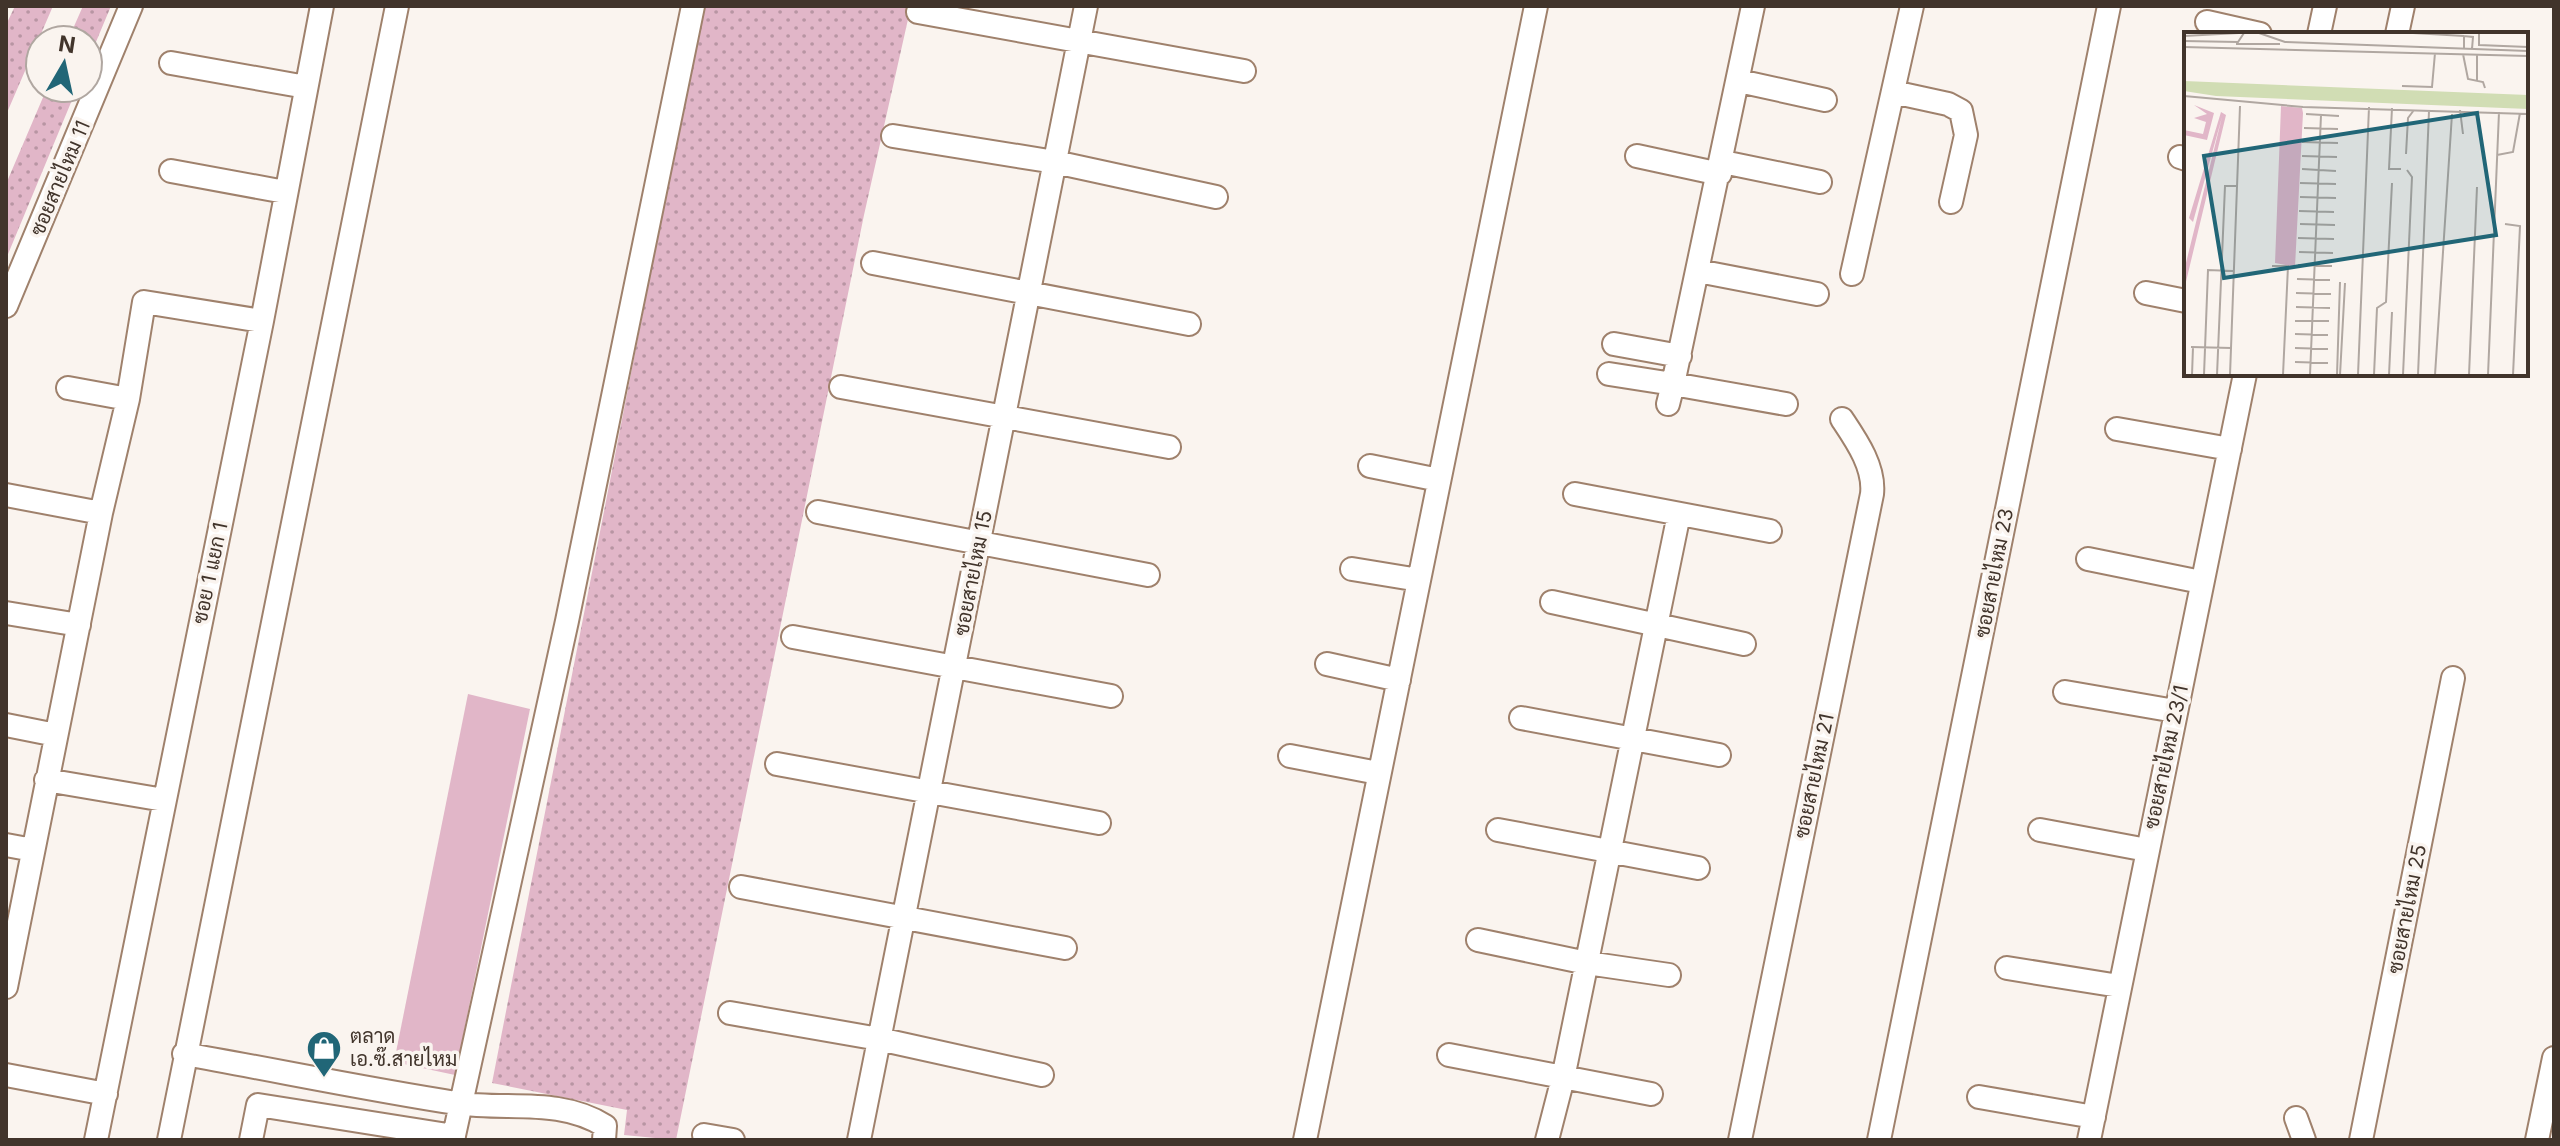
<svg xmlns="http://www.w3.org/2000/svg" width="2560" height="1146" font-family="Inter,Sarabun,sans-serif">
	<defs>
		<pattern id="grass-dots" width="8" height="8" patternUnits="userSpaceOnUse" patternTransform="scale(2)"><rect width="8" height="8" fill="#e1b6c8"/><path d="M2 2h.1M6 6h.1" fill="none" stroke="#b895a3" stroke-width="1.8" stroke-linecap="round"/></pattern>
	</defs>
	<rect width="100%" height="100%" fill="#faf4ef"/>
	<path fill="url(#grass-dots)" d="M 15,6 L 53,6 L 6,115 L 6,25 Z
		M 83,6 L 111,6 L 88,61 L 88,40 L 68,40 Z
		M 703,6 L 911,6 L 864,215 L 676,1140 L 624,1135 L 627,1110 L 492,1083 Z
		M 47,88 L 77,88 L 6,259 L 6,184 Z"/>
	<path fill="#e1b6c8" d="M 468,694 L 530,709 L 455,1075 L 394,1062 Z"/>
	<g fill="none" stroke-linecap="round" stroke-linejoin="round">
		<g stroke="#9f816c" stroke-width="26">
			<path id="minor" d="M 1753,6 L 1673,384 L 1786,404
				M 918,12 L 1244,71
				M 2207,22 L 2260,34
				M 2319,34 L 2325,6
				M 2397,34 L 2403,6
				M 171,63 L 306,87
				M 1739,81 L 1825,100
				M 1893,92 L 1948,104 L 1961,111 L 1966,135 L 1951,202
				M 893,136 L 1055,162 L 1216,197
				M 1637,156 L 1720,174
				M 2180,157 L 2186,159
				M 1723,162 L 1820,182
				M 171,171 L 285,192
				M 873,263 L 1189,324
				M 1698,271 L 1817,294
				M 1852,274 L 1912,6
				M 2146,293 L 2186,301
				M 6,306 L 131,6
				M 1614,344 L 1680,356
				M 1609,374 L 1673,384 L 1668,404
				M 841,387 L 1169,447
				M 68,388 L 128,399
				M 2117,429 L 2230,449
				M 1370,466 L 1439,480
				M 1575,494 L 1770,531
				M 6,495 L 101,513
				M 818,512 L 1148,575
				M 2088,559 L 2201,582
				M 1352,569 L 1419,580
				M 1552,602 L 1744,644
				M 6,613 L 79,625
				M 793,637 L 1111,696
				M 1327,664 L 1399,680
				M 2065,692 L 2175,711
				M 1521,718 L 1719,755
				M 6,725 L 56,735
				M 1290,756 L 1378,773
				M 777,764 L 1099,823
				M 46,780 L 164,800
				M 1498,830 L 1698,868
				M 2040,830 L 2147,850
				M 6,845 L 33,850
				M 741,887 L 1065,948
				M 1478,940 L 1587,963 L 1669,975
				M 2007,968 L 2119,986
				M 6,987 L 101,513 L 128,399 L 144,302 L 262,321
				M 730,1013 L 879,1039 L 1042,1075
				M 184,1054 C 275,1070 365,1089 456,1103 C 506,1111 559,1097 605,1126 L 604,1140
				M 1449,1055 L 1651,1094
				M 6,1075 L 106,1094
				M 1979,1097 L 2094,1117
				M 2296,1118 L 2304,1140
				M 704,1135 L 733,1140
				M 96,1140 L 262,321 L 322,6
				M 169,1140 L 397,6
				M 251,1140 L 258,1105 L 454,1136
				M 453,1140 L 567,621 L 693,6
				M 859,1140 L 1086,6
				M 1305,1140 L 1536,6
				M 1547,1140 L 1563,1078 L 1679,514
				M 1740,1140 L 1872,494 C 1875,467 1856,440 1842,419
				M 1879,1140 L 2109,6
				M 2089,1140 L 2245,374
				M 2361,1140 L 2453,678
				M 2537,1140 L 2554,1058"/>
		</g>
		<use href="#minor" stroke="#fff" stroke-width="22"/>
	</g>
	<defs>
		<g id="shop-pin" transform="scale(1.8)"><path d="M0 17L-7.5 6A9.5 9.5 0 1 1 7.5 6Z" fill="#216677" stroke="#faf4ef"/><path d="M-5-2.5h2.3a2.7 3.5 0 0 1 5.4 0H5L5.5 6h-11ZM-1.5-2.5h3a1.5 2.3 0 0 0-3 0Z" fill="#fff"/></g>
	</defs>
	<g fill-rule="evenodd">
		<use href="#shop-pin" x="324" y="1048"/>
	</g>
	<g text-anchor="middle" stroke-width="7" stroke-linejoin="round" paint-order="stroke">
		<g font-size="20" fill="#41342b" stroke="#faf4ef">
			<text transform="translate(60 178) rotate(-67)" y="7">ซอยสายไหม 11</text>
			<text transform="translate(210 573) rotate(-78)" y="7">ซอย 1 แยก 1</text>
			<text transform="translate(973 573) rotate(-79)" y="7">ซอยสายไหม 15</text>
			<text transform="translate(1994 573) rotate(-79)" y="7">ซอยสายไหม 23</text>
			<text transform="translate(2166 757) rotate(-78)" y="7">ซอยสายไหม 23/1</text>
			<text transform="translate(1814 776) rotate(-78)" y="7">ซอยสายไหม 21</text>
			<text transform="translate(2407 909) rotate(-79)" y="7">ซอยสายไหม 25</text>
		</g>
		<g font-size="20" fill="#41342b" stroke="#faf4ef" text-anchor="start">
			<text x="350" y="1043">ตลาด<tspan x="350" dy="23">เอ.ซ๊.สายไหม</tspan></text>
		</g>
	</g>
	<g transform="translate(2184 32)">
		<rect width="344" height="344" fill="#faf4ef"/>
		<path d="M 10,73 L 30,81 L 23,108 L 0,103 L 0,98 L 19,102 L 22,90 L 10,86 L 23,82 ZM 97,74 L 118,76 L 119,81 L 111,235 L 91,231 ZM 37,80 L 42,83 L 0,258 L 0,239 L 38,85 L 9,190 L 5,186 Z" fill="#e1b6c8"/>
		<path d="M 0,49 L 344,63 L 344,77 L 32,64 L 0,59 Z" fill="#d1ddb4"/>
		<path fill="none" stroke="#b0a7a1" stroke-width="2" d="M 75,1 L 101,10 L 344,19M 229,1 L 280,4M 295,1 L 295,13 L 344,15M 0,4 L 55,1M 0,9 L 54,10 L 60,1M 52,12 L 96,12M 0,15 L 344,24M 280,17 L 280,4 L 289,5 L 288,17M 279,22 L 284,47 L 299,50 L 301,56M 293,23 L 293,49M 218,54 L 248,55 L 251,21M 0,64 L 119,75 L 344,82M 208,76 L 205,137 L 217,137M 276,78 L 279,102M 122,82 L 155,84M 120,96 L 154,97M 118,110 L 154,111M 222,122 L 224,86 L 230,78M 313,123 L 329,120 L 336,81M 118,124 L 153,125M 118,137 L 152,139M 116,151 L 152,152M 116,165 L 152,166M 115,179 L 150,180M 116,192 L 151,193M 321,192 L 336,194 L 329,343M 114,206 L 150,207M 115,220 L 149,221M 114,233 L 148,234M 88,234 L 104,234 L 99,343M 113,247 L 146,248M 112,261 L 147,262M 112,275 L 146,276M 111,289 L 145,289M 111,302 L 144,303M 7,315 L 47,316M 111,316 L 144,317M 111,330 L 144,331M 8,343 L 9,315M 20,343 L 24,238 L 49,239M 33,343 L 41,154 L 53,154M 46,343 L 56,74M 126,343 L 137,83M 153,343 L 156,250M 156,343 L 161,251M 174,343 L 185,75M 190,343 L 193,276 L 202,270 L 208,151M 205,343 L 208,280M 219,343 L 228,145 L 223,138M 234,343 L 245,79M 251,343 L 268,82M 285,343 L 293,155M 304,343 L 315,80"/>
		<path fill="#216677" fill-opacity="0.15" stroke="#216677" stroke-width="4" d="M 293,81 L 312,203 L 40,246 L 20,124 Z"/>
		<rect width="344" height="344" fill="none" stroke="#41342b" stroke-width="4"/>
	</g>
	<rect width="2560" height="1146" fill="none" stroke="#41342b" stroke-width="16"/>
	<g transform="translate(64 64) rotate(9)"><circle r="38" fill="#faf4ef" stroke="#b0a7a1" stroke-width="2"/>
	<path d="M0-6L14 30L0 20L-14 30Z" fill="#216677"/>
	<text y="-12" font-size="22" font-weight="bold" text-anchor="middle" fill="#41342b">N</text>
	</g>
</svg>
